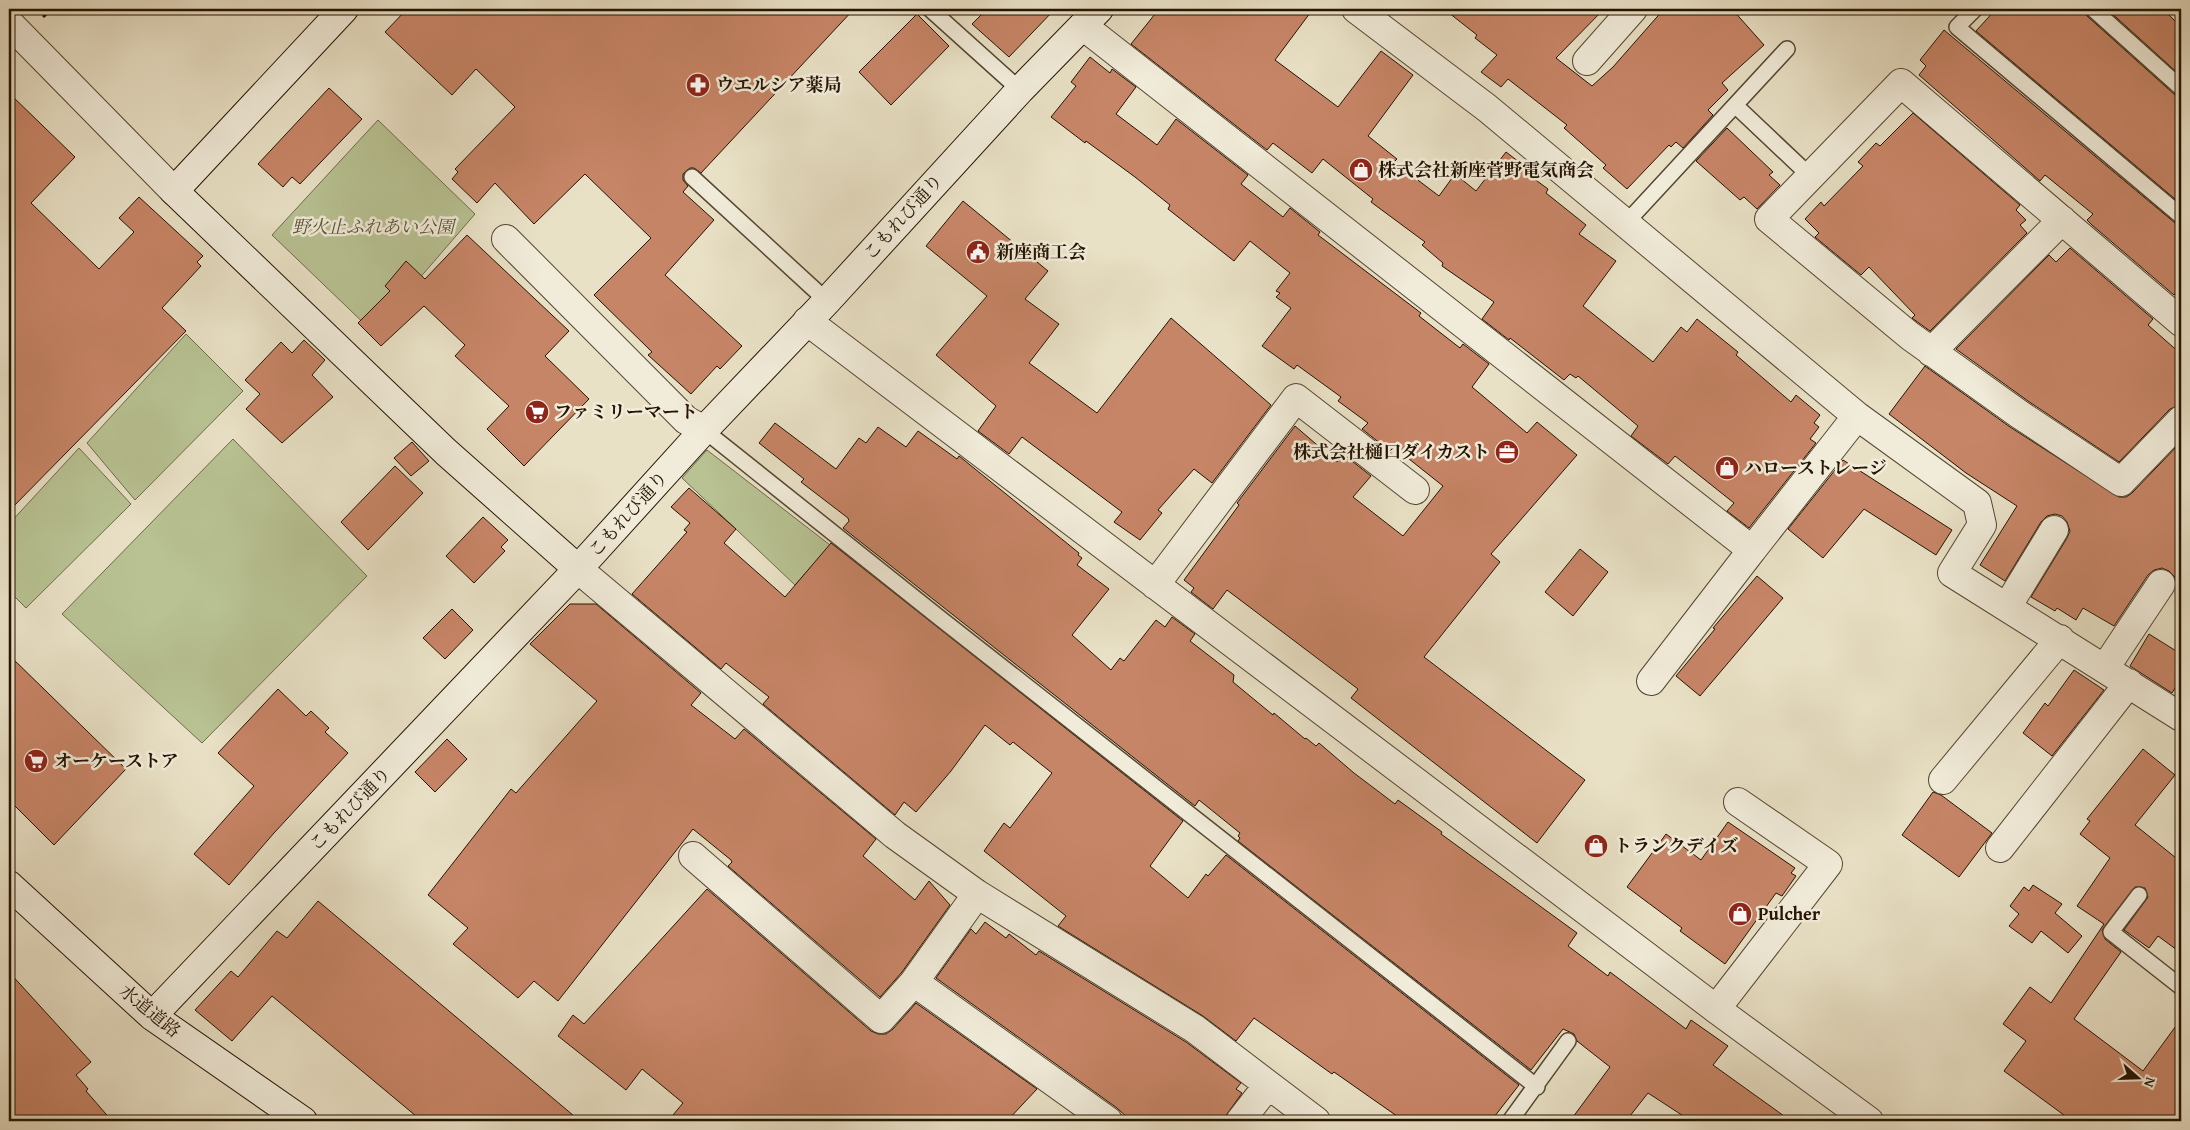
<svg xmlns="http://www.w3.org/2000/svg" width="2190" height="1130" font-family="'Gentium Book Plus','Noto Serif JP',serif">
	<rect width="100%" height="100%" fill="#e9e1c6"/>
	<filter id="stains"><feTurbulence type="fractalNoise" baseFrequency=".004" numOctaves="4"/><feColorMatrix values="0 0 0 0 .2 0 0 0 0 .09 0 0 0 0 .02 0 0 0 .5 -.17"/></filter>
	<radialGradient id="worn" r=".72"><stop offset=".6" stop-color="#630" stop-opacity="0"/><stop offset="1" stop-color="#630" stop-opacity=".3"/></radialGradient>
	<path fill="#b8c293" stroke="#6e6a4a" d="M 378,120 L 475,214 L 373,332 L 272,235 Z
		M 186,334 L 243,391 L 135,500 L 87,443 Z
		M 233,439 L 367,576 L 202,743 L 62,614 Z
		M 79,448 L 131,504 L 26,608 L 9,591 L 9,524 Z
		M 707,450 L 830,545 L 795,585 L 682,478 Z"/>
	<path fill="#c78567" stroke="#241301" d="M 407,9 L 854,9 L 701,173 L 694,168 L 690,168 L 683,174 L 683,180 L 688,186 L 683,192 L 714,220 L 665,275 L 742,346 L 720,369 L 717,366 L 691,394 L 648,355 L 652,352 L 594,295 L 651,238 L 585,174 L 534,224 L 495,183 L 477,203 L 452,179 L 458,172 L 455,169 L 515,107 L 476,69 L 452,95 L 385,32 Z
		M 987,9 L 1055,9 L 1009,57 L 972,24 Z
		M 1159,9 L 1313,9 L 1275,60 L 1338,107 L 1381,51 L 1413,75 L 1368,136 L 1397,159 L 1394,162 L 1439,196 L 1455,174 L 1476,191 L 1506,152 L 1536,175 L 1533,178 L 1548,189 L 1546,193 L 1586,225 L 1579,234 L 1616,261 L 1583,306 L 1653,362 L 1681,327 L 1687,332 L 1697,319 L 1738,352 L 1736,355 L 1791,402 L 1796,395 L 1820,415 L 1814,423 L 1819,427 L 1810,439 L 1816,443 L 1749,528 L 1727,511 L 1734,503 L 1675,456 L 1668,464 L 1631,436 L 1638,426 L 1578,376 L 1576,378 L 1570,374 L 1564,380 L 1510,338 L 1509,340 L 1482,319 L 1494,302 L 1442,266 L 1443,263 L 1422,245 L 1425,242 L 1371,202 L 1373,199 L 1323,159 L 1312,173 L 1273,143 L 1267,150 L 1131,44 Z
		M 1444,9 L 1604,9 L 1556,58 L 1592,86 L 1613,67 L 1664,9 L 1732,9 L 1764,45 L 1722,83 L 1728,90 L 1708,110 L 1713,115 L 1683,148 L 1676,142 L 1671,147 L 1669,145 L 1627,189 L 1603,168 L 1606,165 L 1564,128 L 1567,125 L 1508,79 L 1501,87 L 1481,72 L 1497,55 L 1475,38 L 1477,35 Z
		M 1996,9 L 2084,9 L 2087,16 L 2175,95 L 2181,97 L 2181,204 L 1976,31 Z
		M 2107,9 L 2163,9 L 2181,27 L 2181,76 Z
		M 917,14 L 949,46 L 891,105 L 859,72 Z
		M 1944,30 L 2175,223 L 2181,225 L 2181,286 L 2174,295 L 2092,225 L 2087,220 L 2093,214 L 2045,175 L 2040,181 L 1919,75 L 1926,66 L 1920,60 Z
		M 1090,57 L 1110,73 L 1112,69 L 1136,87 L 1116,114 L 1157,145 L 1176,119 L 1248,175 L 1241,184 L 1283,217 L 1290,208 L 1320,232 L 1318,235 L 1421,313 L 1419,316 L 1460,348 L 1463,344 L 1489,364 L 1472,387 L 1527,433 L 1537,422 L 1577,455 L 1491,554 L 1500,562 L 1424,657 L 1585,780 L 1537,843 L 1351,698 L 1358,689 L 1227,590 L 1213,609 L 1191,592 L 1194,588 L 1184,580 L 1239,505 L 1237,503 L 1295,426 L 1337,462 L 1343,454 L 1371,476 L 1353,497 L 1403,536 L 1443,486 L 1394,447 L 1390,451 L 1362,429 L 1368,423 L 1338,401 L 1341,397 L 1297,365 L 1294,369 L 1262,346 L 1291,308 L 1276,297 L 1280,293 L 1276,291 L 1290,273 L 1250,241 L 1234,261 L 1168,209 L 1170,205 L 1135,177 L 1086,141 L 1085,143 L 1051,117 L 1076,86 L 1071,82 Z
		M 329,88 L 362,119 L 300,184 L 292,177 L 283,187 L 258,164 Z
		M 9,93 L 75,157 L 31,203 L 99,269 L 134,232 L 119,218 L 139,197 L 203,256 L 197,262 L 201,266 L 162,308 L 186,331 L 9,511 Z
		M 1913,113 L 2020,205 L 2016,210 L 2026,220 L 2020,225 L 2027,233 L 1930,331 L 1912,318 L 1915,315 L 1869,267 L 1861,275 L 1815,237 L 1819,233 L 1805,219 L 1821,202 L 1824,206 L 1863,166 L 1858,162 L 1876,143 L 1880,146 Z
		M 1727,128 L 1773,172 L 1769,175 L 1780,185 L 1757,209 L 1744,197 L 1740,200 L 1696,161 Z
		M 963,201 L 1048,271 L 1025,299 L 1059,324 L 1029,363 L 1097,413 L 1171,318 L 1271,405 L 1212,483 L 1194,469 L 1158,510 L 1162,513 L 1140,540 L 1114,522 L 1122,512 L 1022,437 L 1009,454 L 978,431 L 996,406 L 936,355 L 987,296 L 926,246 Z
		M 467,235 L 569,331 L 545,356 L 589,399 L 524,466 L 487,429 L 509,406 L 455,356 L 465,345 L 424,306 L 381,346 L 358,323 L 390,291 L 385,286 L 406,261 L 425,279 Z
		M 2070,248 L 2153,319 L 2148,325 L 2181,354 L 2181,405 L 2170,409 L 2119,462 L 2028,401 L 1956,349 L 2049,255 L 2056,262 Z
		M 304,340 L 325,360 L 312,375 L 333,397 L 282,443 L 246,409 L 260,394 L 245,380 L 281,342 L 292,353 Z
		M 1925,366 L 2010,427 L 2119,497 L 2126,497 L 2132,493 L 2181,442 L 2181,588 L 2177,585 L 2175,577 L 2169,571 L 2162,568 L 2154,570 L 2148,575 L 2114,626 L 2083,608 L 2076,620 L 2057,608 L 2055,611 L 2031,597 L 2067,538 L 2070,531 L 2067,522 L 2062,516 L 2055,514 L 2047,516 L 2041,522 L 2005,581 L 1980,565 L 2017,506 L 1966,473 L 1889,414 Z
		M 775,423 L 836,469 L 859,438 L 866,443 L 878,427 L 906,447 L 918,431 L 957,459 L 959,456 L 1079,553 L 1078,555 L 1082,558 L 1077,565 L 1109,589 L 1072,635 L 1111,670 L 1120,658 L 1124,661 L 1156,620 L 1165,627 L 1172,617 L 1195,634 L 1190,641 L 1234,675 L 1233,682 L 1273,715 L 1274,713 L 1305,739 L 1306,738 L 1316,746 L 1319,743 L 1354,773 L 1395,804 L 1398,800 L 1442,832 L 1441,834 L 1577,933 L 1568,946 L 1608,976 L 1610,972 L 1686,1029 L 1691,1020 L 1728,1046 L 1713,1065 L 1791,1121 L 1691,1121 L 1648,1093 L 1626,1121 L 1570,1121 L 1610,1067 L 1577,1041 L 1574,1034 L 1563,1029 L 1531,1070 L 1238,841 L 1240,838 L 1238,836 L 1240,833 L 1199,800 L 1195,806 L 843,528 L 849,521 L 848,518 L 801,482 L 804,479 L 759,443 Z
		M 412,442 L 429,461 L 411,476 L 394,458 Z
		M 1843,460 L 1952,530 L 1936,555 L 1864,509 L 1823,558 L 1788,529 Z
		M 395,466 L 423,493 L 368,550 L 341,522 Z
		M 689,488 L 736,529 L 724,543 L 785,597 L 831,543 L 1183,821 L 1150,866 L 1188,898 L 1206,874 L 1208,876 L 1226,855 L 1519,1085 L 1491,1121 L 1404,1121 L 1334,1072 L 1332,1074 L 1254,1018 L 1236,1041 L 1203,1016 L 1058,926 L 1066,916 L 984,851 L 1004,823 L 1010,828 L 1052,773 L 1013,742 L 1010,745 L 985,725 L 951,771 L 916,812 L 904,802 L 895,815 L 763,704 L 769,697 L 726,663 L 721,669 L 632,594 L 687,532 L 684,530 L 690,523 L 671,507 Z
		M 483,517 L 508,540 L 501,547 L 505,551 L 474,583 L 446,556 Z
		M 1580,549 L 1608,572 L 1573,616 L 1545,592 Z
		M 1757,576 L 1783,598 L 1700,696 L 1676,676 L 1715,629 L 1713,628 Z
		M 570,604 L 596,604 L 701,693 L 691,705 L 735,739 L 744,729 L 876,839 L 863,856 L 915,900 L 929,881 L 950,905 L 902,972 L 880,997 L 728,866 L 732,862 L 731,860 L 693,829 L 558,1001 L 534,981 L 518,998 L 453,944 L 468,928 L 428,895 L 511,789 L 516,793 L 597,701 L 530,644 Z
		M 452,609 L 473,630 L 445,659 L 423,638 Z
		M 2149,634 L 2181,654 L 2181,678 L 2172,693 L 2130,666 Z
		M 9,655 L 126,769 L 54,845 L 9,800 Z
		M 2074,670 L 2104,690 L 2052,756 L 2023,733 L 2045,703 L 2048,706 Z
		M 278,689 L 306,716 L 311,711 L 329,728 L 325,732 L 348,753 L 274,833 L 229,885 L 194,854 L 254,786 L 218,753 Z
		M 447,739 L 467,759 L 435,792 L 415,772 Z
		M 2143,749 L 2175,775 L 2135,825 L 2181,862 L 2181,953 L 2158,936 L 2149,948 L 2124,930 L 2148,897 L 2145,888 L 2135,887 L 2102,930 L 2105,939 L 2121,952 L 2074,1019 L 2143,1071 L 2181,1019 L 2181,1121 L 2072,1121 L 2004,1071 L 2026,1041 L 2003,1024 L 2030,987 L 2051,1003 L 2104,924 L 2077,906 L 2110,858 L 2080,834 L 2090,821 L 2087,819 Z
		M 1933,792 L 1941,795 L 1992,833 L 1959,877 L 1902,835 Z
		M 1728,822 L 1795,868 L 1791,873 L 1796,876 L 1782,896 L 1776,893 L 1725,964 L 1680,931 L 1682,928 L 1627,887 L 1666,834 L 1701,860 Z
		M 2033,885 L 2062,904 L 2055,913 L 2082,936 L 2068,953 L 2041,931 L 2032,943 L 2009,926 L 2019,914 L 2010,906 L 2024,887 L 2029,891 Z
		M 707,889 L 871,1031 L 878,1034 L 886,1034 L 893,1029 L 916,1003 L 1037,1089 L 1007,1121 L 668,1121 L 683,1103 L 642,1069 L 626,1090 L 558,1036 L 573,1015 L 584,1024 Z
		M 318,901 L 580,1121 L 422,1121 L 272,996 L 232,1041 L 195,1010 L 231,971 L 238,977 L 277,931 L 287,938 Z
		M 985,922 L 1006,938 L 1009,934 L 1036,955 L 1039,951 L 1186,1042 L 1241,1083 L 1236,1089 L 1242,1093 L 1222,1121 L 1131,1121 L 1117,1108 L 936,978 L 971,929 L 976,934 Z
		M 9,972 L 91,1062 L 76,1075 L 88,1089 L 86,1091 L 112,1121 L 9,1121 Z"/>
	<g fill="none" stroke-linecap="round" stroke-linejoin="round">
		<g stroke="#554632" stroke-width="18">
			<path id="lane" d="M 930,9 L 1020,90
				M 1975,9 L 1957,27 L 2181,216
				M 2093,9 L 2181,88
				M 1736,106 L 1810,176
				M 692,177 L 827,301
				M 1625,224 L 1787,49
				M 704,430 L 941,619 L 1537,1087
				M 2139,895 L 2111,932 L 2181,987
				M 1510,1121 L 1568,1041"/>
		</g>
		<g stroke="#554632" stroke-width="30">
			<path id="street" d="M 1356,9 L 1487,108 L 1857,416 L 1977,503 L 1982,525 L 1952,573 L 2181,717
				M 9,23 L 174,191
				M 1083,26 L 1752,550 L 1651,681
				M 1587,61 L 1633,9
				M 506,239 L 686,420 L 704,430
				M 807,321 L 1716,1009 L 1869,1121
				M 1931,352 L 2062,220
				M 2181,420 L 2121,482 L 2019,414 L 1910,336 L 1769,219 L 1901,83 L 2181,322
				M 1752,550 L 1857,416
				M 578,569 L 895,835 L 977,894 L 1195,1029 L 1316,1121
				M 1155,585 L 1296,398 L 1415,490
				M 2007,607 L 2054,530
				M 2105,668 L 2161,584
				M 1943,780 L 2060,639
				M 2000,848 L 2129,683
				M 693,856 L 881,1019 L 914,982 L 977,894
				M 914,982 L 1108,1121
				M 1716,1009 L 1828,864 L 1738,802
				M 1240,1121 L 1268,1085"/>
		</g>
		<g stroke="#241301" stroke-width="30">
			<path id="secondary" d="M 344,9 L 174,191 L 446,452 L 578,569
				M 9,885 L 152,1016 L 303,1121
				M 152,1016 L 578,569 L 704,430 L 827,301 L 1020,90 L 1099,9"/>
		</g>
		<path stroke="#241301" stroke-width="3" stroke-dasharray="4 2.5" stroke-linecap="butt" d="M 43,17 L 52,9"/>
		<use href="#lane" stroke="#f1ecda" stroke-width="15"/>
		<use href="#street" stroke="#f1ecda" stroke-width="28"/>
		<use href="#secondary" stroke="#f1ecda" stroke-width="28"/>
	</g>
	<defs>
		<g id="pharmacy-disc" transform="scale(1.25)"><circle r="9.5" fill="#8f2418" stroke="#f1ecda"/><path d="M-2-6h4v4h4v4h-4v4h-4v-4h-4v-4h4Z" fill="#fff"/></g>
		<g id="shop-disc" transform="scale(1.25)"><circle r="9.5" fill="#8f2418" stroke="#f1ecda"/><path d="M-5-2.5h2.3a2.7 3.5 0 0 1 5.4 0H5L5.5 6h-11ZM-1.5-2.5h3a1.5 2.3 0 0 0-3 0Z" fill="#fff"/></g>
		<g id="civic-disc" transform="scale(1.25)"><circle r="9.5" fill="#8f2418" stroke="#f1ecda"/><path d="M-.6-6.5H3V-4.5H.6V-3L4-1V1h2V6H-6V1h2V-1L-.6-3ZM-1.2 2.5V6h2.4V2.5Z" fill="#fff"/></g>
		<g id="supermarket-disc" transform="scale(1.25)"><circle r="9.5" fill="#8f2418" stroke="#f1ecda"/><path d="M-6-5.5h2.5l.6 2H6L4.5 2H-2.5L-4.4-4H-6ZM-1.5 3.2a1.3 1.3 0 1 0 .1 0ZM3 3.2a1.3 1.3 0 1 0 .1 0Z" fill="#fff"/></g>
		<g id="office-disc" transform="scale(1.25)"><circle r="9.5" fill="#8f2418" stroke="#f1ecda"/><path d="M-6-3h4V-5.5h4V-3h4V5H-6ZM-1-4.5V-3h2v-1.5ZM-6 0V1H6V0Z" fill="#fff"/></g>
	</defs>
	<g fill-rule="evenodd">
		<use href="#pharmacy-disc" x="698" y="85"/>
		<use href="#shop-disc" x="1361" y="170"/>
		<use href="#civic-disc" x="978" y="252"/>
		<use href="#supermarket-disc" x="537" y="412"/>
		<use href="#office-disc" x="1507" y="452"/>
		<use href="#shop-disc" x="1727" y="468"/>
		<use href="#supermarket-disc" x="36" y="761"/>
		<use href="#shop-disc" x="1596" y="846"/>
		<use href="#shop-disc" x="1740" y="914"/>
	</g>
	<g text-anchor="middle" stroke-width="5" stroke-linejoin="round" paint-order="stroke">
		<g font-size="18" font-weight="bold" fill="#241301" stroke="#f1ecda" text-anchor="start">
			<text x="716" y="91">ウエルシア薬局</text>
			<text x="1378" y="176">株式会社新座菅野電気商会</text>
			<text x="996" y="258">新座商工会</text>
			<text x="554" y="418">ファミリーマート</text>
			<text x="1490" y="458" text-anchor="end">株式会社樋口ダイカスト</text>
			<text x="1744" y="474">ハローストレージ</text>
			<text x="54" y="767">オーケーストア</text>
			<text x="1614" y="852">トランクデイズ</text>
			<text x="1758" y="920">Pulcher</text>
		</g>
		<g font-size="18" fill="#241301" stroke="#f1ecda">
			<text transform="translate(903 217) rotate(-48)" y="6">こもれび通り</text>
			<text transform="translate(628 514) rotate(-48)" y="6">こもれび通り</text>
			<text transform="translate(350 809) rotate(-46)" y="6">こもれび通り</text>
			<text transform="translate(150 1011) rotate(39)" y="6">水道道路</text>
		</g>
		<g font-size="18" font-style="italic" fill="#585034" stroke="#f1ecda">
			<text x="373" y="233">野火止ふれあい公園</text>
		</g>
	</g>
	<rect width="2190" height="1130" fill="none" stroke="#e9e1c6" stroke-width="30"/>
	<rect x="10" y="10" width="2170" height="1110" fill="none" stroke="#241301" stroke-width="2.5"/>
	<rect x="15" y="15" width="2160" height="1100" fill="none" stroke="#241301"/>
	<g transform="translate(2138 1078) rotate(110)" stroke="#f1ecda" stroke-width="4" paint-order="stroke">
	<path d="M0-4L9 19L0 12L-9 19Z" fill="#241301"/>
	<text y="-8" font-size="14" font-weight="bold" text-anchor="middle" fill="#241301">N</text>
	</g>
	<rect width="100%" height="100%" filter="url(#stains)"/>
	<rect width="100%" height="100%" fill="url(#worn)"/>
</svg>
